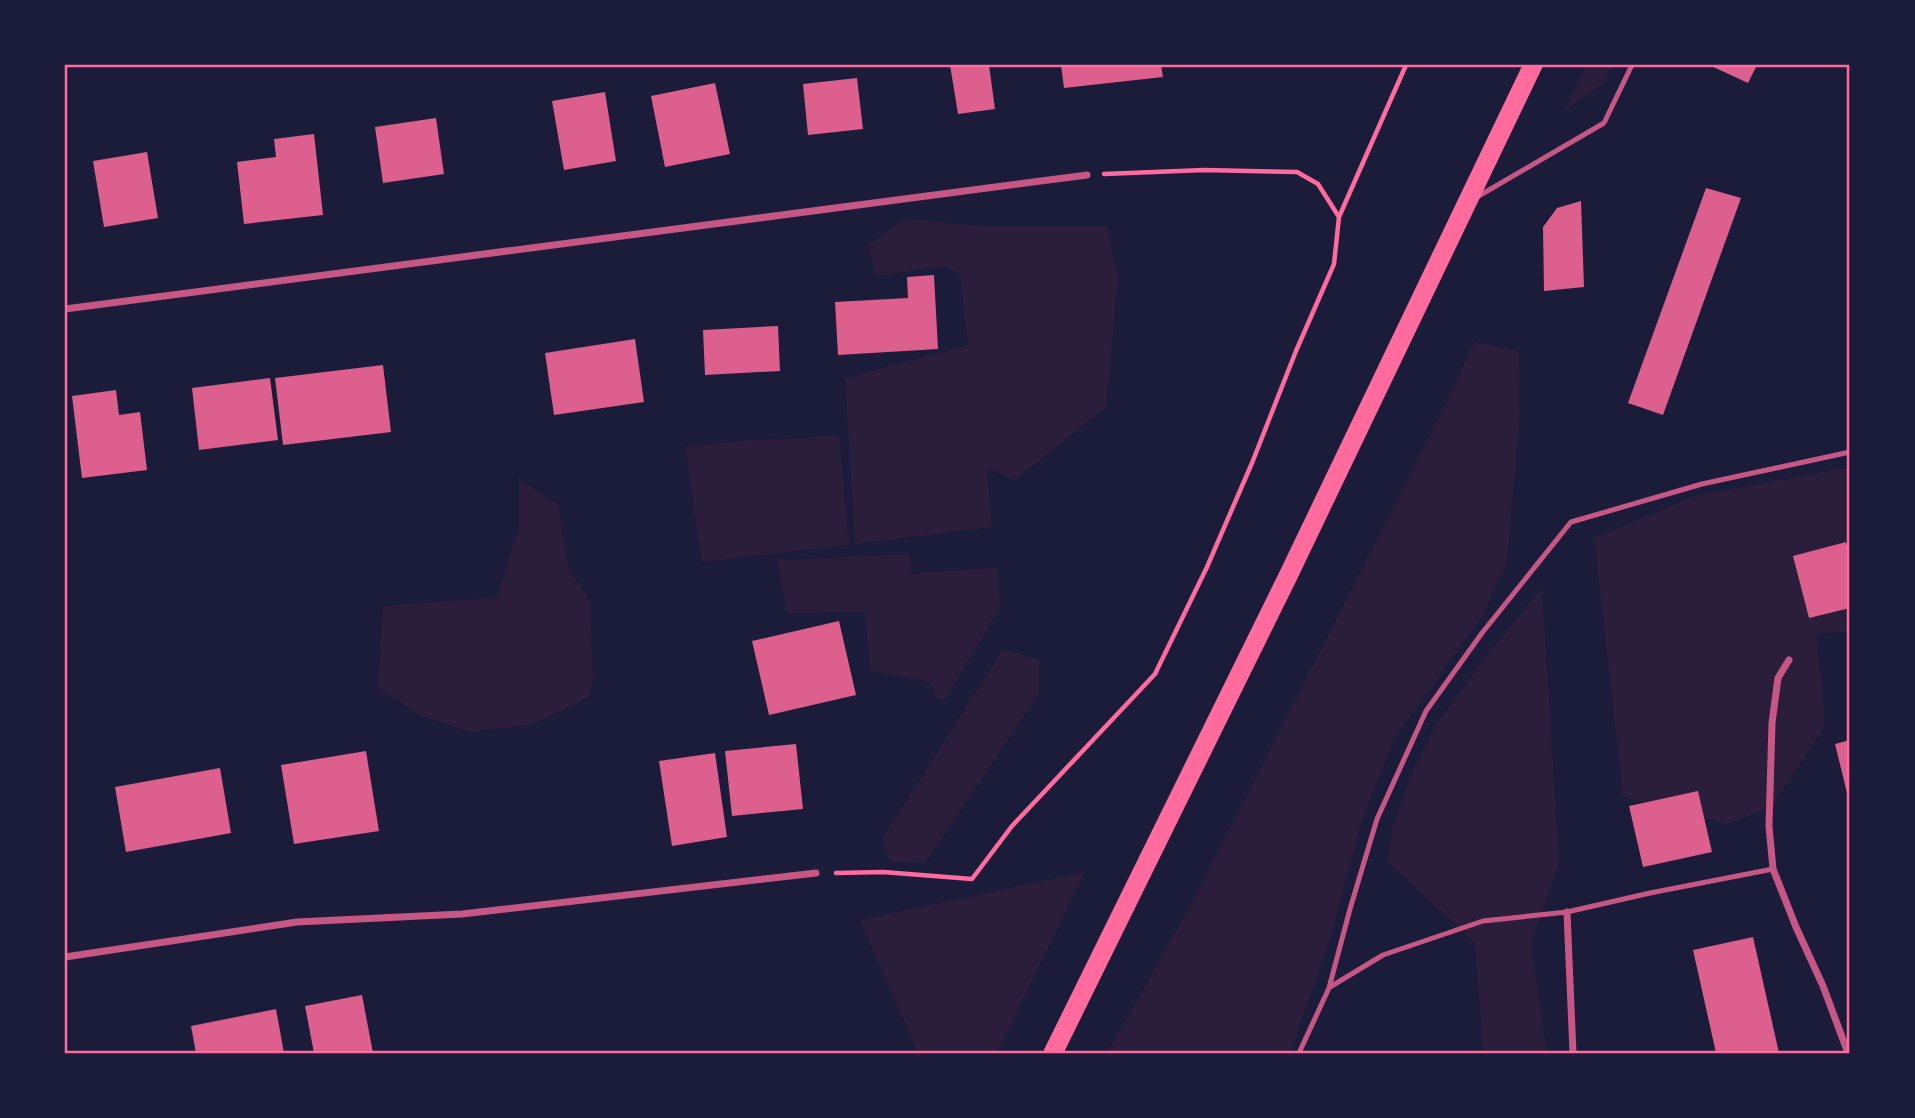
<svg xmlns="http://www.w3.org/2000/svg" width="1915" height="1118" font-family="Raleway,sans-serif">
	<rect width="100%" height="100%" fill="#1b1b3a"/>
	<path fill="#2a1e3b" d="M 1587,65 L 1612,65 L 1603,84 L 1564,111 Z
		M 904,219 L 985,226 L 1107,226 L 1118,277 L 1106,407 L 1015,480 L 987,468 L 992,527 L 855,544 L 845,378 L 968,345 L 960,275 L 945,266 L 876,276 L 868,245 Z
		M 1474,342 L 1519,351 L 1520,417 L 1507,562 L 1483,615 L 1394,739 L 1362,820 L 1331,936 L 1290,1053 L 1107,1053 L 1188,910 L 1445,406 Z
		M 839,436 L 849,545 L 702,562 L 685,447 L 751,440 Z
		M 1839,469 L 1850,469 L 1850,631 L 1817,634 L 1825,726 L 1771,808 L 1727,824 L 1623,797 L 1594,538 L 1695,496 Z
		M 519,478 L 558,504 L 568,567 L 590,601 L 593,678 L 588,698 L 534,724 L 469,732 L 419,715 L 378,688 L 383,606 L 497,597 L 519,527 Z
		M 910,554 L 911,574 L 997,567 L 1001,606 L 944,701 L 936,698 L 929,682 L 870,671 L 865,612 L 787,613 L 777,560 Z
		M 1542,587 L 1559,864 L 1531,943 L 1547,1053 L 1483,1053 L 1475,943 L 1388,862 L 1392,829 L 1410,777 L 1437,723 L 1491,650 Z
		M 1003,649 L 1039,659 L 1039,694 L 925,863 L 890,862 L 882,839 Z
		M 1085,872 L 997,1053 L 918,1053 L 860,920 Z"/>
	<path fill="#dd5f8e" d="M 950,65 L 989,65 L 995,109 L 958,114 Z
		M 1061,65 L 1161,65 L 1163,77 L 1064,88 Z
		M 1709,65 L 1757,65 L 1748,83 Z
		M 857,78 L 863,129 L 808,135 L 803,84 Z
		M 715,83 L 730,154 L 665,167 L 651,96 Z
		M 605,92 L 616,161 L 564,170 L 552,101 Z
		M 436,118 L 444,174 L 383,183 L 375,127 Z
		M 314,134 L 323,215 L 244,224 L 237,162 L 276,157 L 274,139 Z
		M 147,152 L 158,218 L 104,227 L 93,161 Z
		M 1706,188 L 1741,198 L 1663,415 L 1628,403 Z
		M 1581,201 L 1584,287 L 1544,291 L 1543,227 L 1557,208 Z
		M 934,275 L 938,349 L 838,355 L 835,302 L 908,298 L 907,277 Z
		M 778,326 L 780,371 L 705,375 L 703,330 Z
		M 635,339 L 644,402 L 554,415 L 545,353 Z
		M 383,365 L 391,432 L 283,445 L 275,378 Z
		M 270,378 L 278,440 L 199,450 L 192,388 Z
		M 116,390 L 119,415 L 140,412 L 147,470 L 82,478 L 72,396 Z
		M 1846,542 L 1850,558 L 1850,608 L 1809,618 L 1793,556 Z
		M 839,621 L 856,695 L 769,715 L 752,641 Z
		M 1850,740 L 1850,801 L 1849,801 L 1835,744 Z
		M 796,744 L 803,809 L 732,816 L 725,751 Z
		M 366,751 L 379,831 L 294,844 L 281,765 Z
		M 715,753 L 727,837 L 672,846 L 659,761 Z
		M 220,768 L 231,833 L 126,852 L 115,787 Z
		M 1698,791 L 1712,852 L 1643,867 L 1629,806 Z
		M 1753,937 L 1779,1053 L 1716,1053 L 1693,950 Z
		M 362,995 L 373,1053 L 314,1053 L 305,1006 Z
		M 276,1009 L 284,1053 L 196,1053 L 191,1026 Z"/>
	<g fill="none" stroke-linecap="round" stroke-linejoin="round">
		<path stroke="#ff6b9d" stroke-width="4.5" d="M 1104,174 L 1204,170 L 1297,172 L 1318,184 L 1339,217 L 1406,65
			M 836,873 L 883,872 L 972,879 L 1012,826 L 1155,674 L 1207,567 L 1252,463 L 1296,351 L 1334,264 L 1339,217"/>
		<path stroke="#c65784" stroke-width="5" d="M 1477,197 L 1604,123 L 1632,65
			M 1330,987 L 1383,955 L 1483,921 L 1567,912 L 1650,893 L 1773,869
			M 1299,1053 L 1329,988 L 1350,909 L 1377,819 L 1426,711 L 1482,633 L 1571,522 L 1702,484 L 1850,452"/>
		<path stroke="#c65784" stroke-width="7" d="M 65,309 L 1087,175
			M 1789,660 L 1778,678 L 1772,723 L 1769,826 L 1773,869 L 1796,927 L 1823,986 L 1848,1053
			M 1567,912 L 1573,1053
			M 65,957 L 297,922 L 462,914 L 816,873"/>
		<path stroke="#ff6b9d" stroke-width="19" d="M 1053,1053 L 1289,574 L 1533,65"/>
	</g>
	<rect width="1915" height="1118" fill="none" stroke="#1b1b3a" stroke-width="133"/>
	<rect x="66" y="66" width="1782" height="986" fill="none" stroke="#ff6b9d" stroke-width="2.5"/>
</svg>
